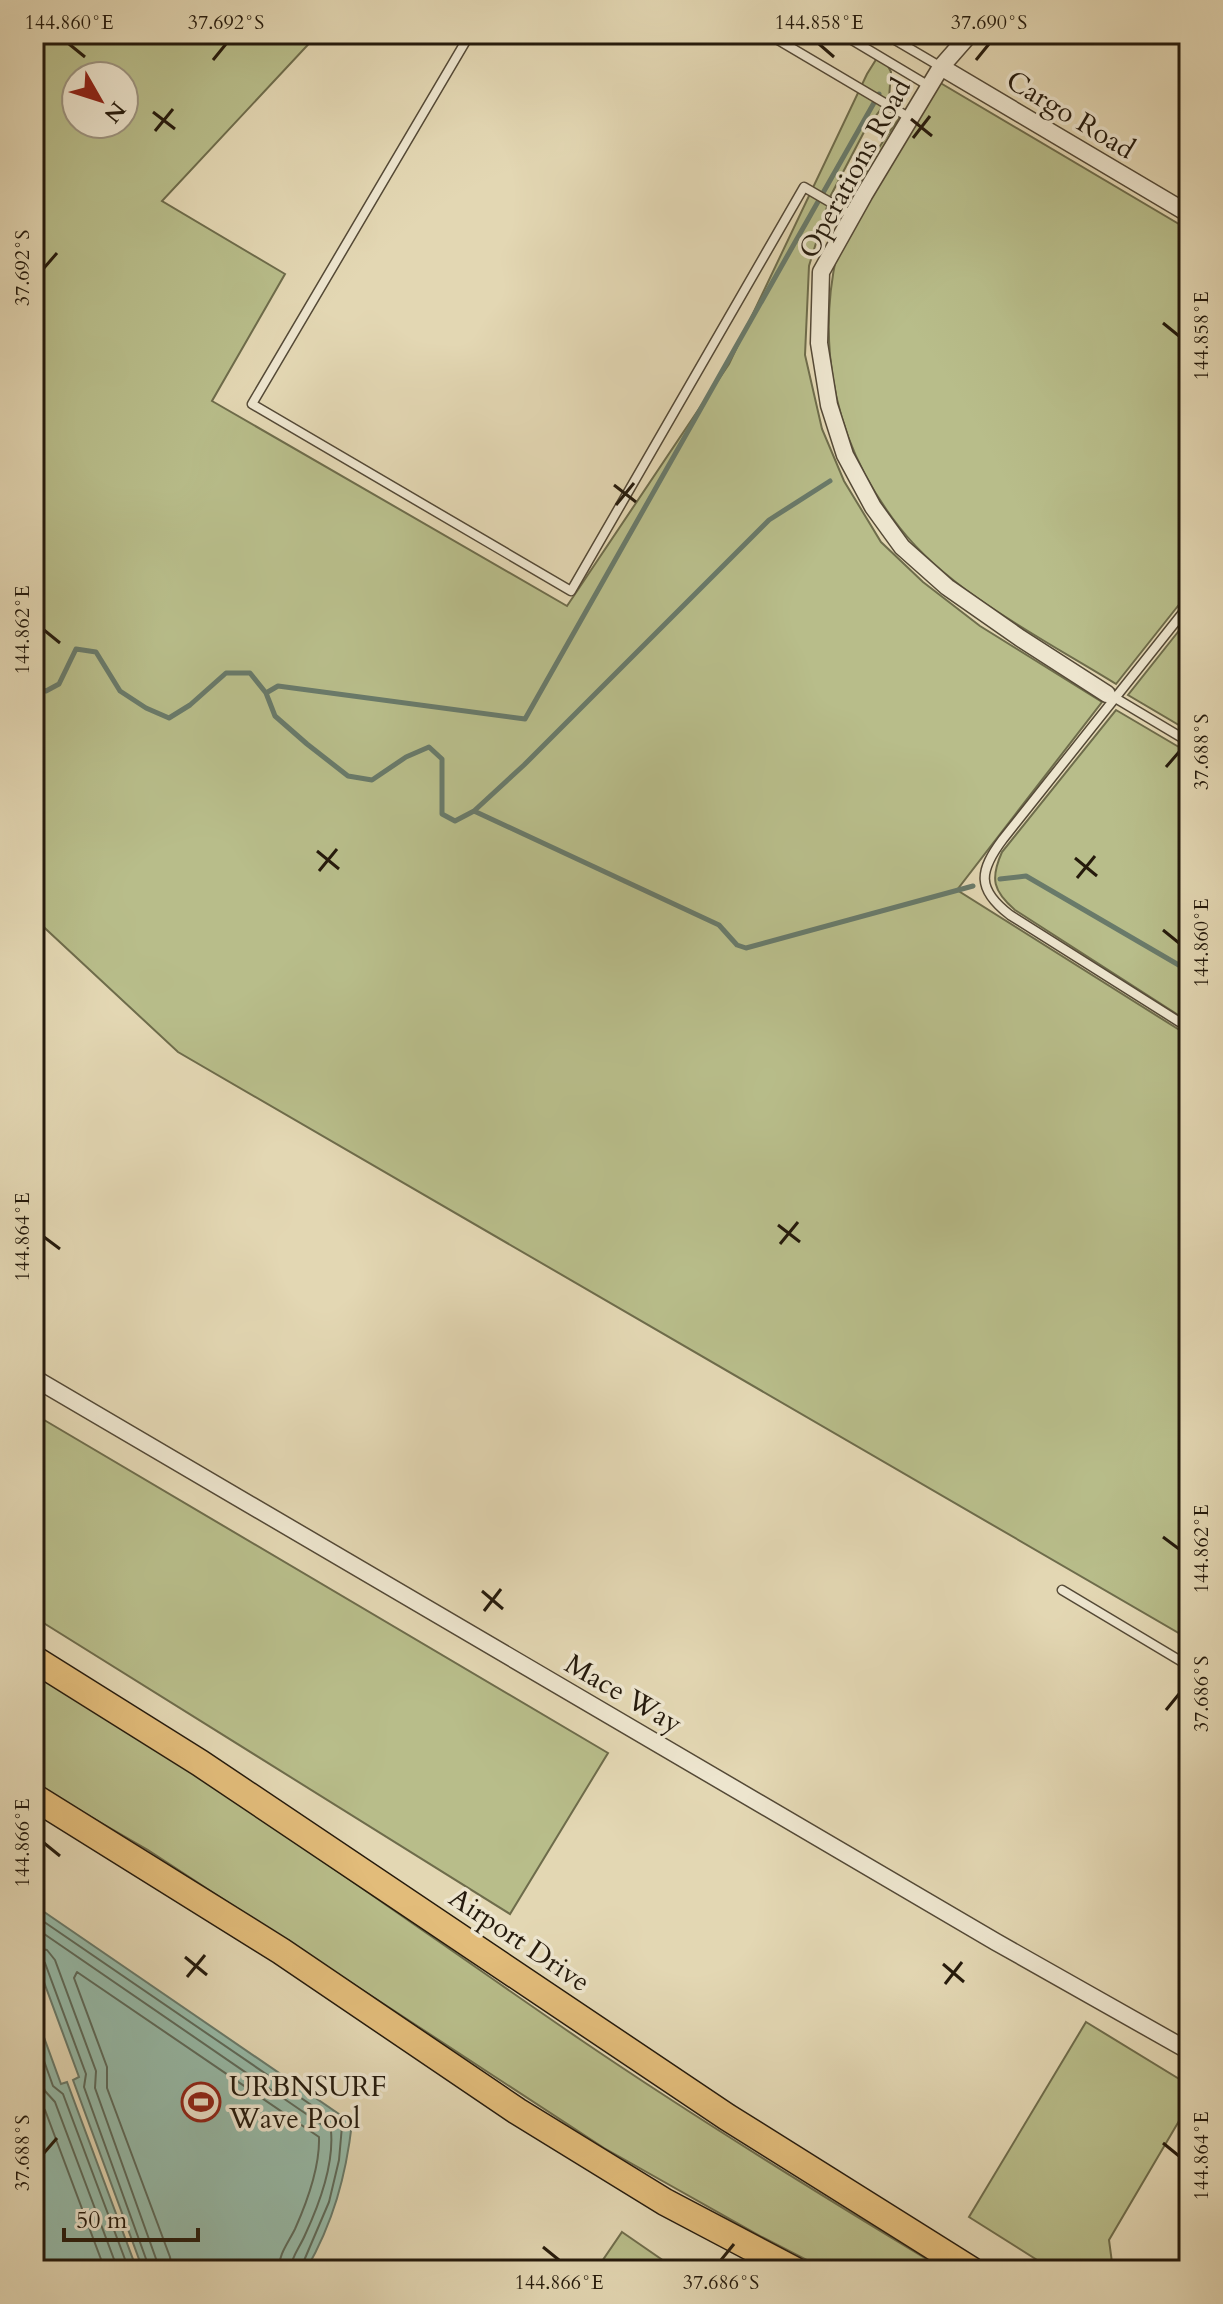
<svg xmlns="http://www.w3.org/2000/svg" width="1223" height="2304" font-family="Cardo,serif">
	<rect width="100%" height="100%" fill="#e3d7b3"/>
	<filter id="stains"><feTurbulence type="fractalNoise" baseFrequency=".0025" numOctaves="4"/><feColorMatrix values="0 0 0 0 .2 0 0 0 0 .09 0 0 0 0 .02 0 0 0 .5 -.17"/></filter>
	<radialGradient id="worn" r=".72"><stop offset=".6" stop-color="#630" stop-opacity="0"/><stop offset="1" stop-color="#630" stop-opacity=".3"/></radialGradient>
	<path fill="#b8bd8a" stroke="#6e6c4b" stroke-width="2" fill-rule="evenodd" d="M 36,34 L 318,34 L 162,201 L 285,274 L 212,401 L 567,606 L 729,364 L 867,74 L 877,58 L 888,66 L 891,72 L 889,98 L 864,132 L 830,197 L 809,266 L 805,355 L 822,429 L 844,481 L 881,542 L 923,582 L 980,626 L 1102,702 L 957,890 L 1189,1036 L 1189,1639 L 178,1052 L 34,918 ZM 76,76 L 124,76 L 124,124 L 76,124 Z
		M 932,78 L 1189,230 L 1189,592 L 1116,684 C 1045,640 951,593 900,528 C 816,422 809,292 865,173 C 882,138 907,107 932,78 Z
		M 1189,618 L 1189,731 L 1128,695 Z
		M 1116,710 L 1189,753 L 1189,1022 L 1015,910 C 993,891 990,879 1002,852 Z
		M 34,1414 L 608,1753 L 510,1914 L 34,1617 Z
		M 34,1672 C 222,1786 400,1916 581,2040 C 700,2121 822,2196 945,2270 L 826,2270 L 762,2237 L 604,2148 L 148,1850 L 34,1784 Z
		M 1086,2022 L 1189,2085 L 1189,2104 L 1109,2240 L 1113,2270 L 1053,2270 L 969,2217 Z
		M 622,2232 L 677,2270 L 596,2270 Z"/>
	<path fill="#96baa8" stroke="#697a6a" stroke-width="2" d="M 34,1905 L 352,2123 C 346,2176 333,2223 306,2270 L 143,2270 L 73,2080 L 79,2077 L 34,1955 Z
		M 34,2010 L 61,2084 L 67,2082 L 137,2270 L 34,2270 Z"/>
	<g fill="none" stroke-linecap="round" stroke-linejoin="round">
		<path stroke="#5e6a5a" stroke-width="2" d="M 34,1915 L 342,2126 L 339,2160 L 329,2202 L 300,2270
			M 34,1927 L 331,2131 C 334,2165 319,2205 305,2235 C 300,2247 291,2257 290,2270
			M 34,1947 L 47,1950 L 55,1960 L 96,2071 L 95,2088 L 160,2270
			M 34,1957 L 41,1957 L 45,1963 L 86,2074 L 84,2087 L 150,2270
			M 34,2033 L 53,2086 L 63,2094 L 129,2270
			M 34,2062 L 45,2091 L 55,2102 L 118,2270
			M 34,2096 L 45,2110 L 105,2270
			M 172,2270 L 170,2257 L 107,2088 L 107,2067 L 74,1978 L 77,1972 L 319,2137 C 320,2167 307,2202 295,2229 C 288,2243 279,2254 278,2270"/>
		<path stroke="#697a6a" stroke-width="5" d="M 34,688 L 46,691 L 59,684 L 76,649 L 96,652 L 120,691 L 146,708 L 169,718 L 190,705 L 226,673 L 250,673 L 266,693 L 275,716 L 307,744 L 348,776 L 372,780 L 406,757 L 429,747 L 442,759 L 442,814 L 455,821 L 474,811 L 719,925 L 737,945 L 746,948 L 973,886
			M 266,693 L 278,686 L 525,719 L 879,94
			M 474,811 L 524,765 L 769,520 L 830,481
			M 1000,879 L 1026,876 L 1189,971"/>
		<g stroke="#544936" stroke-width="11">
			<path id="lane" d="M 470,34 L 252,404 L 571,591 L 804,187 L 852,215
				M 768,34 L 910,118
				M 842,34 L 929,86
				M 885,34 L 941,67
				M 1189,605 L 1003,839 C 979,871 976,889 1010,915 L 1189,1028
				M 1112,696 L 1189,742
				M 1062,1590 L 1189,1666"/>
		</g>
		<g stroke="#544936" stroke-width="19">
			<path id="street" d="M 970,34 L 941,67 L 864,195 L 821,272 L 819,343 L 829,405 L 845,455 L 873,507 L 902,547 L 947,587 L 1020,638 L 1107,694
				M 941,67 L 1189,214
				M 34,1378 L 996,1942 L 1189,2051"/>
		</g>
		<g stroke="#251a0c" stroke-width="29">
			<path id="primary" d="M 34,1659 L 200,1763 L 727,2117 L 971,2270
				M 34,1797 L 281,1951 L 517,2111 L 665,2202 L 794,2270"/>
		</g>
		<use href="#lane" stroke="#ede5ce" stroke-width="8"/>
		<use href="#street" stroke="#ede5ce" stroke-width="16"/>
		<use href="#primary" stroke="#e2bc7a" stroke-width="26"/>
	</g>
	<path fill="none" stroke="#251a0c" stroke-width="3" d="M 69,44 L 85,57M 819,44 L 834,57M 213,60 L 226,44M 976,60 L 989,44M 153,112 L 175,129M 911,119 L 932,136M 155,131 L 173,109M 913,138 L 930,116M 44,268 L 57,253M 1163,323 L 1179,336M 614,485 L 636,502M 616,505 L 634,483M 44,630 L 60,643M 1166,767 L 1179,752M 317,851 L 339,869M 1075,858 L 1097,876M 319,871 L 337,849M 1077,878 L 1095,856M 1163,930 L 1179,943M 778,1225 L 800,1242M 44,1237 L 60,1249M 780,1244 L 798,1222M 1163,1537 L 1179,1549M 482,1591 L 503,1609M 484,1611 L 501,1589M 1166,1710 L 1179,1694M 44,1843 L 60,1856M 185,1957 L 207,1975M 943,1964 L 964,1982M 187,1977 L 205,1955M 945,1984 L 962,1962M 1163,2143 L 1179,2156M 44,2153 L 57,2138M 543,2247 L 559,2260M 721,2260 L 734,2244"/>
	<defs>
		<g id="stadium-ring" transform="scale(2)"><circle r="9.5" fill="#ede5ce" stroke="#8f2418" stroke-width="1.5"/><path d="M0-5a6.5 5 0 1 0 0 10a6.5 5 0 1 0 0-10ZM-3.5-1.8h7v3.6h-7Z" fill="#8f2418"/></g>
	</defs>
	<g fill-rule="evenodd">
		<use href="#stadium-ring" x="201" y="2102"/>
	</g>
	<g text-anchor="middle" stroke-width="7" stroke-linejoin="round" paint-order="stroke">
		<g font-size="28" fill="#251a0c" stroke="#ede5ce">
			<text transform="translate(1071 114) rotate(31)" y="10">Cargo Road</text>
			<text transform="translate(854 168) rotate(-61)" y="10">Operations Road</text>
			<text transform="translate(624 1693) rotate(30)" y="10">Mace Way</text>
			<text transform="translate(520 1939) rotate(34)" y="10">Airport Drive</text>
		</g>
		<g font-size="28" fill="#251a0c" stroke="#ede5ce" text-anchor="start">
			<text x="229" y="2096">URBNSURF<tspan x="229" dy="32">Wave Pool</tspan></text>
		</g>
	</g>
	<rect width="1223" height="2304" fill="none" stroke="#e3d7b3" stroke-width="88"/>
	<g transform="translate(100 100) rotate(129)"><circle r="38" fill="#ede5ce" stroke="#9d9480" stroke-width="2"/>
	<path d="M0-6L14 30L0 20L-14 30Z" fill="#8f2418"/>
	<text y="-12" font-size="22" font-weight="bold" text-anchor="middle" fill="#251a0c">N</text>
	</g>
	<path d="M64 2228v12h134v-12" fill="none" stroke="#251a0c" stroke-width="4"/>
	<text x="76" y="2228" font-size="24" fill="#251a0c" stroke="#ede5ce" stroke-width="6" paint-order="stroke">50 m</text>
	<rect x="44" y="44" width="1135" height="2216" fill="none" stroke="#251a0c" stroke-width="3"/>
	<g font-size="20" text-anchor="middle" fill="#251a0c">
		<text x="69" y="29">144.860°E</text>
		<text x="226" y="29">37.692°S</text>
		<text x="819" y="29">144.858°E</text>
		<text x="989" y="29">37.690°S</text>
		<text transform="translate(22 268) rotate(-90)" y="7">37.692°S</text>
		<text transform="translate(1201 336) rotate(-90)" y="7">144.858°E</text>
		<text transform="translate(22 630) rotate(-90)" y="7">144.862°E</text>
		<text transform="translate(1201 752) rotate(-90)" y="7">37.688°S</text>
		<text transform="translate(1201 943) rotate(-90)" y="7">144.860°E</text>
		<text transform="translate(22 1237) rotate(-90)" y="7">144.864°E</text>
		<text transform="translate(1201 1549) rotate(-90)" y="7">144.862°E</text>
		<text transform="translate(1201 1694) rotate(-90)" y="7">37.686°S</text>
		<text transform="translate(22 1843) rotate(-90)" y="7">144.866°E</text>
		<text transform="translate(22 2153) rotate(-90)" y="7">37.688°S</text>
		<text transform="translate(1201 2156) rotate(-90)" y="7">144.864°E</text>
		<text x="559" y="2289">144.866°E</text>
		<text x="721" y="2289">37.686°S</text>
	</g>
	<rect width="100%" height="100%" filter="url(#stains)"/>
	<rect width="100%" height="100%" fill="url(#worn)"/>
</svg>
